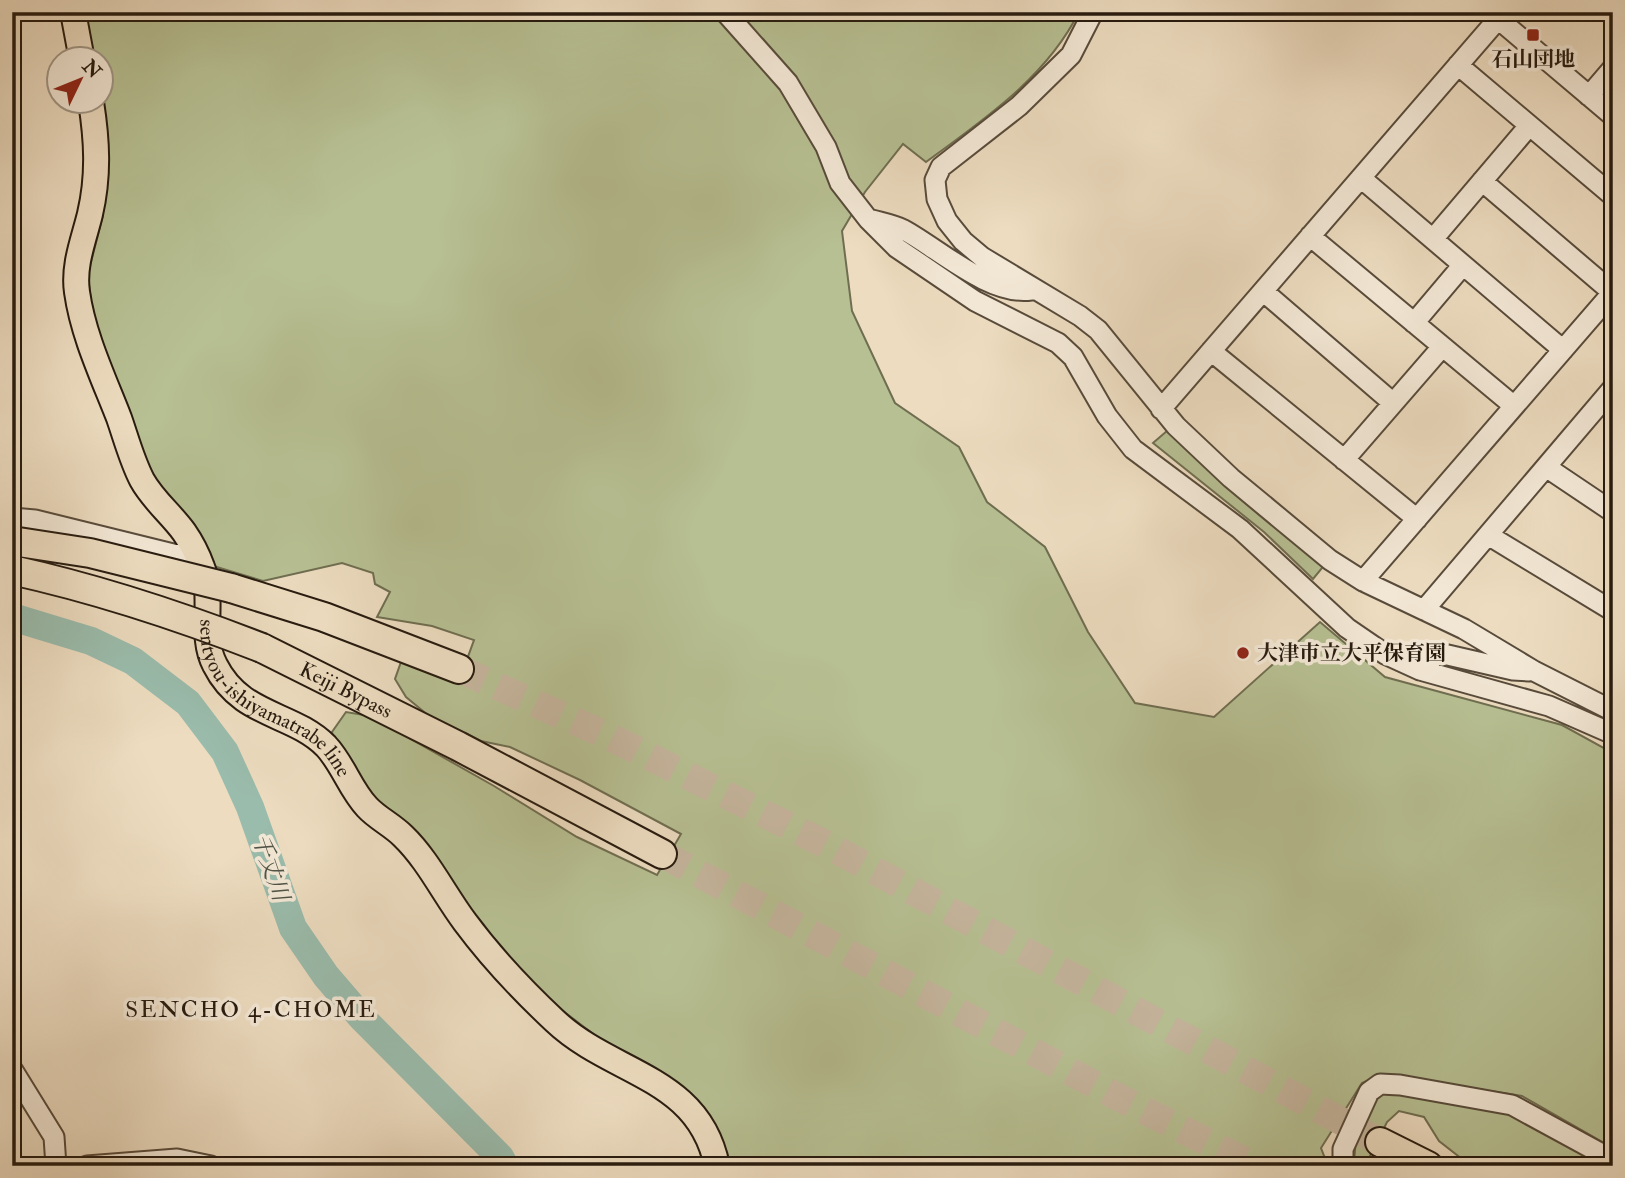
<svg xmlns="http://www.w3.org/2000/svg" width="1625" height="1178" font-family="'IM FELL Double Pica','Noto Serif JP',serif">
	<rect width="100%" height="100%" fill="#eddcc0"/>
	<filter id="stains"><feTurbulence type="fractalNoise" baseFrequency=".00286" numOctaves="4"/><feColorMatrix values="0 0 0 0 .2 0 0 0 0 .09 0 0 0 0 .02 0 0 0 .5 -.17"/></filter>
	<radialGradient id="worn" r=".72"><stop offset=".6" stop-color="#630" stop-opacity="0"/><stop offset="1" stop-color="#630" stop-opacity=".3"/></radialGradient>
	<path fill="#b7c093" stroke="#6f6e51" stroke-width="2" d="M 81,12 L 1079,12 C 1046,78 983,120 926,162 L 903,144 L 865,192 L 842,231 L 852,311 L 895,403 L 959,447 L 987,502 L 1045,547 L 1088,632 L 1135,703 L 1214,717 L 1320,622 L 1385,677 L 1562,725 L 1613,753 L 1613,1148 L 1522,1096 L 1382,1074 L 1362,1083 L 1321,1148 L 1328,1166 L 727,1166 L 716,1128 L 554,1004 L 503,952 L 380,809 L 334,744 L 332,732 L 346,712 L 370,716 L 494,786 L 577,837 L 657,875 L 681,834 L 580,780 L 510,747 L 481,741 L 429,716 L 406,697 L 395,679 L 401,662 L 427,667 L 458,684 L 474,640 L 432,626 L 377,617 L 390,592 L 375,584 L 373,573 L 342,563 L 263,581 L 210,565 L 157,484 L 134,435 L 94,329 L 88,274 L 103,215 L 105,147 L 102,102 L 102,60 L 89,59 Z
		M 1168,430 L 1224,483 L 1327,562 L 1313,579 L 1264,532 L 1153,443 Z
		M 1422,1092 L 1514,1111 L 1613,1166 L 1471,1166 L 1439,1141 L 1424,1117 L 1399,1111 L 1387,1122 L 1369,1158 L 1378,1155 L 1399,1166 L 1356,1166 L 1354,1163 L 1356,1138 L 1379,1093 Z"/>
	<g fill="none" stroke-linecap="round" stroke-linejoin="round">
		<path stroke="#9abcac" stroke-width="28" d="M 12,617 L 91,641 L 133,661 L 188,703 L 225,752 L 250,807 L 293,928 L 326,976 L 363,1019 L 500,1157 L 505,1166"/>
		<path stroke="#c5b59d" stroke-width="28" stroke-dasharray="28 14" stroke-linecap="butt" d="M 459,669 L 610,737 L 827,845 L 1380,1142
			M 662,854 L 1116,1096 L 1255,1166"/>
		<g stroke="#584b3b" stroke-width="23">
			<path id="minor" d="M 725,12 L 788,83 L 826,147 L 840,183 L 868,219 L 897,248 L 975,301 L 1058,343 L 1073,357 L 1107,416 L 1133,449 L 1240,529 L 1347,628 L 1385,654 L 1420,670 L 1549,706 L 1613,734
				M 1093,12 L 1071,55 L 1019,106 L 941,167 L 935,180 L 937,199 L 947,221 L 963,241 L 982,257 L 1080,316 L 1098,330 L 1176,426 L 1231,478 L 1330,560 L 1363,581 L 1464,629 L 1534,671 L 1613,711
				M 1490,12 L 1613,116
				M 1458,65 L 1613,196
				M 1589,96 L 1613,68
				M 1361,178 L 1563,350
				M 1482,181 L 1612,292
				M 872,220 C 883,223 894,225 904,230 C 939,249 990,296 1031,290
				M 1310,236 L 1514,406
				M 1433,239 L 1529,126
				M 1263,291 L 1393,403
				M 1414,323 L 1463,265
				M 1211,351 L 1417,519
				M 1161,409 L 1498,19
				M 1344,460 L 1442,347
				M 1546,467 L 1613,512
				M 12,518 L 35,520 L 177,555 L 195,552
				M 1488,535 L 1613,611
				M 1363,581 L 1613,292
				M 1424,610 L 1613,388
				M 1420,670 L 1439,653 L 1513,670 L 1529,671
				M 12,1069 L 54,1137 L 56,1166
				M 87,1166 L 177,1159 L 211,1166
				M 1346,1166 L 1343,1158 L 1343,1149 L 1369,1092 L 1380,1084 L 1400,1085 L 1512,1105 L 1613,1160"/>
		</g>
		<g stroke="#271b0f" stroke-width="28">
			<g id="major">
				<path d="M 73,12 L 82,60"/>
				<path id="s1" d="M 91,102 C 97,140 99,175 90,214 C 84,239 73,265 77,292 C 83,335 103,377 119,418 C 126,438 132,461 142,480 C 153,500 171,514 184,532 C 191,542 198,556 202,567 C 215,599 199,635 215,665 C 241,717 292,712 326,746 C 343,764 350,789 367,807 C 377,818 392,825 403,836 C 428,860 444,894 465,922 C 491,957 523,991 555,1021 C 612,1075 699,1076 717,1166"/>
			</g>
		</g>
		<g stroke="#271b0f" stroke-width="32">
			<g id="highway">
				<path d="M 231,588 L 324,617 L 459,669"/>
				<path id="s2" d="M 262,648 L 458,746 L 662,854"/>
				<path d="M 1380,1142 L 1428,1166"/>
			</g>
		</g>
		<use href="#minor" stroke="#f3e8d6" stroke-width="19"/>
		<use href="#major" stroke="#eddcc0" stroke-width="24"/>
		<use href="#highway" stroke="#eddcc0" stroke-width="28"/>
		<g stroke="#271b0f" stroke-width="32" stroke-linecap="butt">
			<path id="highway-bridge" d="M 12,541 L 90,553 L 231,588
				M 12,570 C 98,589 180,616 262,648"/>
		</g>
		<use href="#highway-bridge" stroke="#eddcc0" stroke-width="28"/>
	</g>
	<g fill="#8f2418" stroke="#f3e8d6" stroke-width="2.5">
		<rect x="1526" y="28" width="14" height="14" rx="3.5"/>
		<circle cx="1243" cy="653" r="7"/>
	</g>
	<g text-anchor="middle" stroke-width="7" stroke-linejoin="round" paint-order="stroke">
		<g font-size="21" font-weight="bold" fill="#271b0f" stroke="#f3e8d6">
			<text x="1533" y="66">石山団地</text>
			<text x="1257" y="660" text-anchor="start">大津市立大平保育園</text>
		</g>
		<g font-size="21" fill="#271b0f" stroke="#f3e8d6">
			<text dy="7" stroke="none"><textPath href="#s2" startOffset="94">Keiji Bypass</textPath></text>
			<text dy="7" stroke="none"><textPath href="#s1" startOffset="662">sentyou-ishiyamatrabe line</textPath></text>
		</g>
		<g font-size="23" font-style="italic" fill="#4f5346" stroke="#f3e8d6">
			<text transform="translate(271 867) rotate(71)" y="8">千丈川</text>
		</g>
		<g font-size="23" letter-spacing="2" fill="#271b0f" stroke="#f3e8d6">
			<text x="251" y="1017">SENCHO 4-CHOME</text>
		</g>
	</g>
	<rect width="1625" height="1178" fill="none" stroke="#eddcc0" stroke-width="42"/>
	<rect x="14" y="14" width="1597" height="1150" fill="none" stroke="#271b0f" stroke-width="3.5"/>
	<rect x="21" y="21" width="1583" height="1136" fill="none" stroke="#271b0f" stroke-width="2"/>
	<g transform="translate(80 80) rotate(47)"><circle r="33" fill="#f3e8d6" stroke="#a19686" stroke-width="2"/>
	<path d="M0-5L12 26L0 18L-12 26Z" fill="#8f2418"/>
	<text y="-10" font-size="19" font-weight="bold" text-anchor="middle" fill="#271b0f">N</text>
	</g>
	<rect width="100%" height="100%" filter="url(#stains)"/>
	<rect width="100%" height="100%" fill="url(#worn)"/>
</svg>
